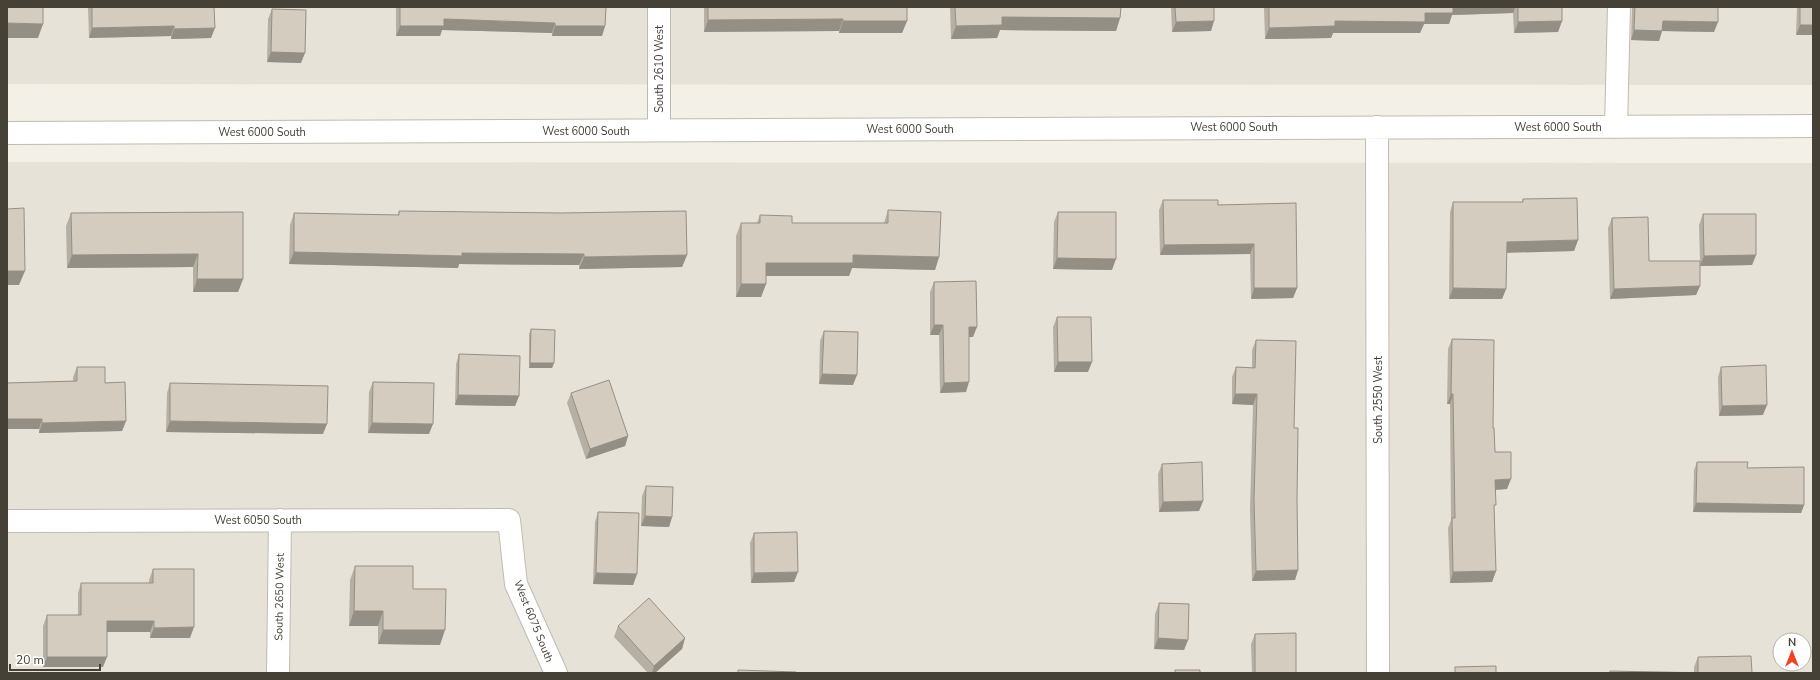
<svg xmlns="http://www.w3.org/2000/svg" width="1820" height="680" font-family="'Nunito Sans',sans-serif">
	<rect width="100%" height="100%" fill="#f3f0e8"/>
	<path fill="#e7e2d7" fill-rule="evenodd" d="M 7,7 L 1813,7 L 1813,85 L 7,84 Z
		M 7,162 L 1813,163 L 1813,673 L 7,673 ZM 1780,640 L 1804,640 L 1804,664 L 1780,664 Z"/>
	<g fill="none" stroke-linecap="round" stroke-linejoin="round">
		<g stroke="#c1bbae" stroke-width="24">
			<path id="minor" d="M 659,7 L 659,130
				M 1377,127 L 1378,673
				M 1616,127 L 1619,7
				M 7,133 L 1813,126
				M 7,521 L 509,520 L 516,584 L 556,673
				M 278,673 L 280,520"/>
		</g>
		<use href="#minor" stroke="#fff" stroke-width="22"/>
	</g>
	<path fill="#b6afa3" d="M 88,7 L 214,7 L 211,38 L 171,39 L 171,36 L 89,38 Z
		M 396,7 L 606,7 L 605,26 L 602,36 L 552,36 L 552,33 L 442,30 L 440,36 L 396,36 Z
		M 704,7 L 907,7 L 907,21 L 902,33 L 839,33 L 839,31 L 704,32 Z
		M 950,7 L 1121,7 L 1120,18 L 1116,31 L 1000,30 L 997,38 L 951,39 Z
		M 1171,7 L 1214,7 L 1211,31 L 1172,32 Z
		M 1264,7 L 1562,7 L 1562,21 L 1558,32 L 1514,33 L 1513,13 L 1452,15 L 1449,24 L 1424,24 L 1420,33 L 1333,33 L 1331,38 L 1265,39 Z
		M 1632,7 L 1718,7 L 1714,32 L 1662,31 L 1659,41 L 1631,40 Z
		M 1797,7 L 1813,7 L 1796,35 Z
		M 272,9 L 301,63 L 267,62 L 268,19 Z
		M 1523,199 L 1578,240 L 1574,251 L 1507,252 L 1506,289 L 1502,299 L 1449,299 L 1450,212 L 1453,202 L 1522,202 Z
		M 1163,200 L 1218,205 L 1297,288 L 1293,298 L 1251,299 L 1250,254 L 1160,255 L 1159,210 Z
		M 888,210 L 939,257 L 935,270 L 852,268 L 849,276 L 766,276 L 766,284 L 761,297 L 736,297 L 736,236 L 741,223 L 757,223 L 760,215 L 792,223 L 884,223 Z
		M 399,211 L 687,255 L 682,267 L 579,269 L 579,265 L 459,264 L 458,268 L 289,264 L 290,225 L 294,213 L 398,215 Z
		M 243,212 L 243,279 L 238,292 L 193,292 L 193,267 L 67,268 L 66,226 L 71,213 Z
		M 1058,212 L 1112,270 L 1053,269 L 1054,222 Z
		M 1703,214 L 1756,255 L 1752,265 L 1700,266 L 1700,286 L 1696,295 L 1610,299 L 1608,228 L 1612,218 L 1649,261 L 1700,261 L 1699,225 Z
		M 934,282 L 973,337 L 969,337 L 966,392 L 940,393 L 939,335 L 930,335 L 930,292 Z
		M 1057,317 L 1088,372 L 1054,372 L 1053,327 Z
		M 531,329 L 554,363 L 552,368 L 529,368 L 529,334 Z
		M 824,331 L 853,385 L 819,384 L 820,341 Z
		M 1452,339 L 1493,428 L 1495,452 L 1507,489 L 1495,490 L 1494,509 L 1496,571 L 1492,582 L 1450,583 L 1448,528 L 1451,520 L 1450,404 L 1447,404 L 1448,349 Z
		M 1256,340 L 1294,428 L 1298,570 L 1295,580 L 1252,581 L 1250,509 L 1253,405 L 1232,404 L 1232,377 L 1236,367 L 1252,368 L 1252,350 Z
		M 459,354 L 519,396 L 515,406 L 455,405 L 456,364 Z
		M 77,367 L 105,383 L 126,421 L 122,431 L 39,433 L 39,429 L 7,429 L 7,383 L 73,381 L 73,377 Z
		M 1721,367 L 1763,415 L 1719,416 L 1718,377 Z
		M 373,382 L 429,434 L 368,433 L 369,392 Z
		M 170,383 L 323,434 L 166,432 L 167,393 Z
		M 571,393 L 628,436 L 625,446 L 586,459 L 567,403 Z
		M 1697,462 L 1747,468 L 1804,505 L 1801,513 L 1693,512 L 1694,470 Z
		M 1162,464 L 1203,501 L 1199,511 L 1159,512 L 1158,474 Z
		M 646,486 L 672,517 L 669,527 L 641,526 L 642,496 Z
		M 598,512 L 637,574 L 633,585 L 593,584 L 595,522 Z
		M 754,533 L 794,582 L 751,583 L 750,543 Z
		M 355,566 L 413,589 L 440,645 L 378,644 L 378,626 L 349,626 L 350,580 Z
		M 153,569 L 190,638 L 150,638 L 150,632 L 107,632 L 103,667 L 43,667 L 43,626 L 47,615 L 78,615 L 78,593 L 81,583 L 149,583 L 149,580 Z
		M 1159,603 L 1188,640 L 1184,650 L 1154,649 L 1155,614 Z
		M 618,626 L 685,638 L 682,649 L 655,673 L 648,673 L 614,637 Z
		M 1255,634 L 1296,673 L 1252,673 L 1251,644 Z
		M 1698,657 L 1752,673 L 1609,673 L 1610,671 L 1694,672 L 1694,667 Z"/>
	<path fill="#948f85" d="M 1452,7 L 1515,7 L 1513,13 L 1452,15 L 1449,24 L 1424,24 L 1420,33 L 1333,33 L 1331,38 L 1265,39 L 1269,28 L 1425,13 Z
		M 1002,17 L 1120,18 L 1116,31 L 1000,30 L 997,38 L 951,39 L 956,26 Z
		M 444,19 L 555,23 L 552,33 L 442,30 L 440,36 L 396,36 L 400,26 Z
		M 843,19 L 839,31 L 704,32 L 708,20 Z
		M 843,21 L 907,21 L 902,33 L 839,33 Z
		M 1214,21 L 1211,31 L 1172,32 L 1176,22 Z
		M 1562,21 L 1558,32 L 1514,33 L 1518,22 Z
		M 1663,21 L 1718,22 L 1714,32 L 1662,31 L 1659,41 L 1631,40 L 1634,30 Z
		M 7,23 L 43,24 L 38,38 L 7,38 Z
		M 1800,25 L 1813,25 L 1813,35 L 1796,35 Z
		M 174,26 L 171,36 L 89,38 L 92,28 Z
		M 555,26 L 605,26 L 602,36 L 552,36 Z
		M 215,28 L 211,38 L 171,39 L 174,29 Z
		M 271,52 L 305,53 L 301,63 L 267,62 Z
		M 1578,240 L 1574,251 L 1503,253 L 1507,242 Z
		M 1254,244 L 1250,254 L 1160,255 L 1164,245 Z
		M 294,252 L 462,253 L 584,254 L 579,265 L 459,264 L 458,268 L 289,264 Z
		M 198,254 L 193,267 L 67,268 L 72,255 Z
		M 687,255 L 682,267 L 579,269 L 584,257 Z
		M 853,255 L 939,257 L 935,270 L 852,268 L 849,276 L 761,276 L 766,263 Z
		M 1756,255 L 1752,265 L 1700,266 L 1704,256 Z
		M 1057,258 L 1116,259 L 1112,270 L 1053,269 Z
		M 7,271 L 25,271 L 19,285 L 7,285 Z
		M 197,279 L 243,279 L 238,292 L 193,292 Z
		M 741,284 L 766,284 L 761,297 L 736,297 Z
		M 1700,286 L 1696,295 L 1610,299 L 1614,289 Z
		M 1254,288 L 1297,288 L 1293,298 L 1251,299 Z
		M 1453,288 L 1506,289 L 1502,299 L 1449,299 Z
		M 934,325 L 943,325 L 939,335 L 930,335 Z
		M 969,327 L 977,327 L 973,337 L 965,337 Z
		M 1058,362 L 1092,362 L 1088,372 L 1054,372 Z
		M 530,363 L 554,363 L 552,368 L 529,368 Z
		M 822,374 L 857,375 L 853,385 L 819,384 Z
		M 969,382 L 966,392 L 940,393 L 944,383 Z
		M 1235,394 L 1257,394 L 1253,405 L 1232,404 Z
		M 1451,394 L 1453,394 L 1450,404 L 1447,404 Z
		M 458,395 L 519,396 L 515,406 L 455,405 Z
		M 1767,405 L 1763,415 L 1719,416 L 1722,406 Z
		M 7,419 L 42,419 L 39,429 L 7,429 Z
		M 126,421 L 122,431 L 39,433 L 42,423 Z
		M 170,421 L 327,424 L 323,434 L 166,432 Z
		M 372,423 L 433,424 L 429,434 L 368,433 Z
		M 628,436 L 625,446 L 586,459 L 590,449 Z
		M 1511,479 L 1507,489 L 1492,490 L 1495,480 Z
		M 1203,501 L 1199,511 L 1159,512 L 1163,502 Z
		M 1696,503 L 1804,505 L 1801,513 L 1693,512 Z
		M 645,516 L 672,517 L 669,527 L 641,526 Z
		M 1298,570 L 1295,580 L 1252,581 L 1256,571 Z
		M 1496,571 L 1492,582 L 1450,583 L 1453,572 Z
		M 798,572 L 794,582 L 751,583 L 754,573 Z
		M 596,573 L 637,574 L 633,585 L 593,584 Z
		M 354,611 L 383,611 L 378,626 L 349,626 Z
		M 107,621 L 154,621 L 150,632 L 103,632 Z
		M 194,627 L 190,638 L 150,638 L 154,628 Z
		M 383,630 L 445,630 L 440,645 L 378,644 Z
		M 685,638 L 682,649 L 655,673 L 652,673 L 654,666 Z
		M 1158,638 L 1188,640 L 1184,650 L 1154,649 Z
		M 47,657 L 107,657 L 103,667 L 43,667 Z"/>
	<path fill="#d4ccbe" stroke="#948f85" d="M 7,7 L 43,7 L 43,24 L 7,23 Z
		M 92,7 L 214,7 L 215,28 L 174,29 L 174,26 L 92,28 Z
		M 400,7 L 606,7 L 605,26 L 555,26 L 555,23 L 444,19 L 444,26 L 400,26 Z
		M 708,7 L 907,7 L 907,21 L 843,21 L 843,19 L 708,20 Z
		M 955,7 L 1121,7 L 1120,18 L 1002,17 L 1002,25 L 956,26 Z
		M 1175,7 L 1214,7 L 1214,21 L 1176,22 Z
		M 1269,7 L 1453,7 L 1453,13 L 1425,13 L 1425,22 L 1335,21 L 1335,26 L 1269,28 Z
		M 1518,7 L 1562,7 L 1562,21 L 1518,22 Z
		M 1635,7 L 1718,7 L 1718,22 L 1663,21 L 1662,31 L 1634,30 Z
		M 1800,7 L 1813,7 L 1813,25 L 1800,25 Z
		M 272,9 L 306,10 L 305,53 L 271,52 Z
		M 1577,198 L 1578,240 L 1507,242 L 1506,289 L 1453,288 L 1453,202 L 1523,202 L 1523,199 Z
		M 1163,200 L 1218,200 L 1218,205 L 1296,203 L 1297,288 L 1254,288 L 1254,244 L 1164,245 Z
		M 24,208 L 25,271 L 7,271 L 7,209 Z
		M 888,210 L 941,212 L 939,257 L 853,255 L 853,263 L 766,263 L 766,284 L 741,284 L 741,223 L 760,223 L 760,215 L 792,216 L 792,223 L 888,223 Z
		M 399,211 L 561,213 L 686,211 L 687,255 L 584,257 L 584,254 L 462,253 L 462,256 L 294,252 L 294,213 L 399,215 Z
		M 243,212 L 243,279 L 197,279 L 198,254 L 72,255 L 71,213 Z
		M 1058,212 L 1116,212 L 1116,259 L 1057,258 Z
		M 1703,214 L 1756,214 L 1756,255 L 1704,256 Z
		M 1648,217 L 1649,261 L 1700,261 L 1700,286 L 1614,289 L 1612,218 Z
		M 976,281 L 977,327 L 969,327 L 969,382 L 944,383 L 943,325 L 934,325 L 934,282 Z
		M 1057,317 L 1091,317 L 1092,362 L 1058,362 Z
		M 531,329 L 555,330 L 554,363 L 530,363 Z
		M 824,331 L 858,332 L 857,375 L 822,374 Z
		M 1452,339 L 1494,340 L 1493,428 L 1494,428 L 1495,452 L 1511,452 L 1511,479 L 1495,480 L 1496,505 L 1494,505 L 1496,571 L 1453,572 L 1452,518 L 1455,518 L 1453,394 L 1451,394 Z
		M 1256,340 L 1296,341 L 1294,428 L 1298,428 L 1297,499 L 1298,570 L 1256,571 L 1254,499 L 1257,394 L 1235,394 L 1236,367 L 1255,368 Z
		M 459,354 L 520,356 L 519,396 L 458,395 Z
		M 1766,365 L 1767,405 L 1722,406 L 1721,367 Z
		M 77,367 L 105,367 L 105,383 L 125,382 L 126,421 L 42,423 L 42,419 L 7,419 L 7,383 L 77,381 Z
		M 609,380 L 628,436 L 590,449 L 571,393 Z
		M 373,382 L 434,383 L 433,424 L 372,423 Z
		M 170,383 L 328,386 L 327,424 L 170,421 Z
		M 1202,462 L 1203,501 L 1163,502 L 1162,464 Z
		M 1697,462 L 1748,462 L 1747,468 L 1804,467 L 1804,505 L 1696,503 Z
		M 646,486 L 673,487 L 672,517 L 645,516 Z
		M 598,512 L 639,513 L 637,574 L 596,573 Z
		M 797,532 L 798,572 L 754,573 L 754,533 Z
		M 355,566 L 413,566 L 413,589 L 446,589 L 445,630 L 383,630 L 383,611 L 354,611 Z
		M 153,569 L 194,569 L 194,627 L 154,628 L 154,621 L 107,621 L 107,657 L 47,657 L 47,615 L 81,615 L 81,583 L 153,583 Z
		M 649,598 L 685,638 L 654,666 L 618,626 Z
		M 1159,603 L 1189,604 L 1188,640 L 1158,638 Z
		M 1296,633 L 1296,673 L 1255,673 L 1255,634 Z
		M 1751,656 L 1752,673 L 1610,673 L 1610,671 L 1698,673 L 1698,657 Z
		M 1496,666 L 1496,673 L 1455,673 L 1455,667 Z
		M 738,670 L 796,672 L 796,673 L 738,673 Z
		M 1175,670 L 1200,670 L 1200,673 L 1175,673 Z"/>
	<g text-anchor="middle" stroke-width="3.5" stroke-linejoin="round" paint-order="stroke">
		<g font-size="11" fill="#464137" stroke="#fff">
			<text transform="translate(659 69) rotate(-90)" y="4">South 2610 West</text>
			<text x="1234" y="131">West 6000 South</text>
			<text x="1558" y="131">West 6000 South</text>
			<text x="910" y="133">West 6000 South</text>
			<text x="586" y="135">West 6000 South</text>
			<text x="262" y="136">West 6000 South</text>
			<text transform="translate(1378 400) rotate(-90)" y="4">South 2550 West</text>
			<text x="258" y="524">West 6050 South</text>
			<text transform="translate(279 597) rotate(-89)" y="4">South 2650 West</text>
			<text transform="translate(534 621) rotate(68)" y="4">West 6075 South</text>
		</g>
	</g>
	<rect width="1820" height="680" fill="none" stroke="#464137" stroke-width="16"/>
	<g transform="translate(1792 652)"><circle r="19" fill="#ffffff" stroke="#b5b3af"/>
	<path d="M0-3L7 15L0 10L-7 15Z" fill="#f04323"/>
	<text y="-6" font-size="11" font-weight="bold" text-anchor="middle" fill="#464137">N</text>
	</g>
	<path d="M10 664v6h90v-6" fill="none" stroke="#464137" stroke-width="2"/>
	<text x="16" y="664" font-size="12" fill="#464137" stroke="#ffffff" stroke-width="3" paint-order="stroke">20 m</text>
</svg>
